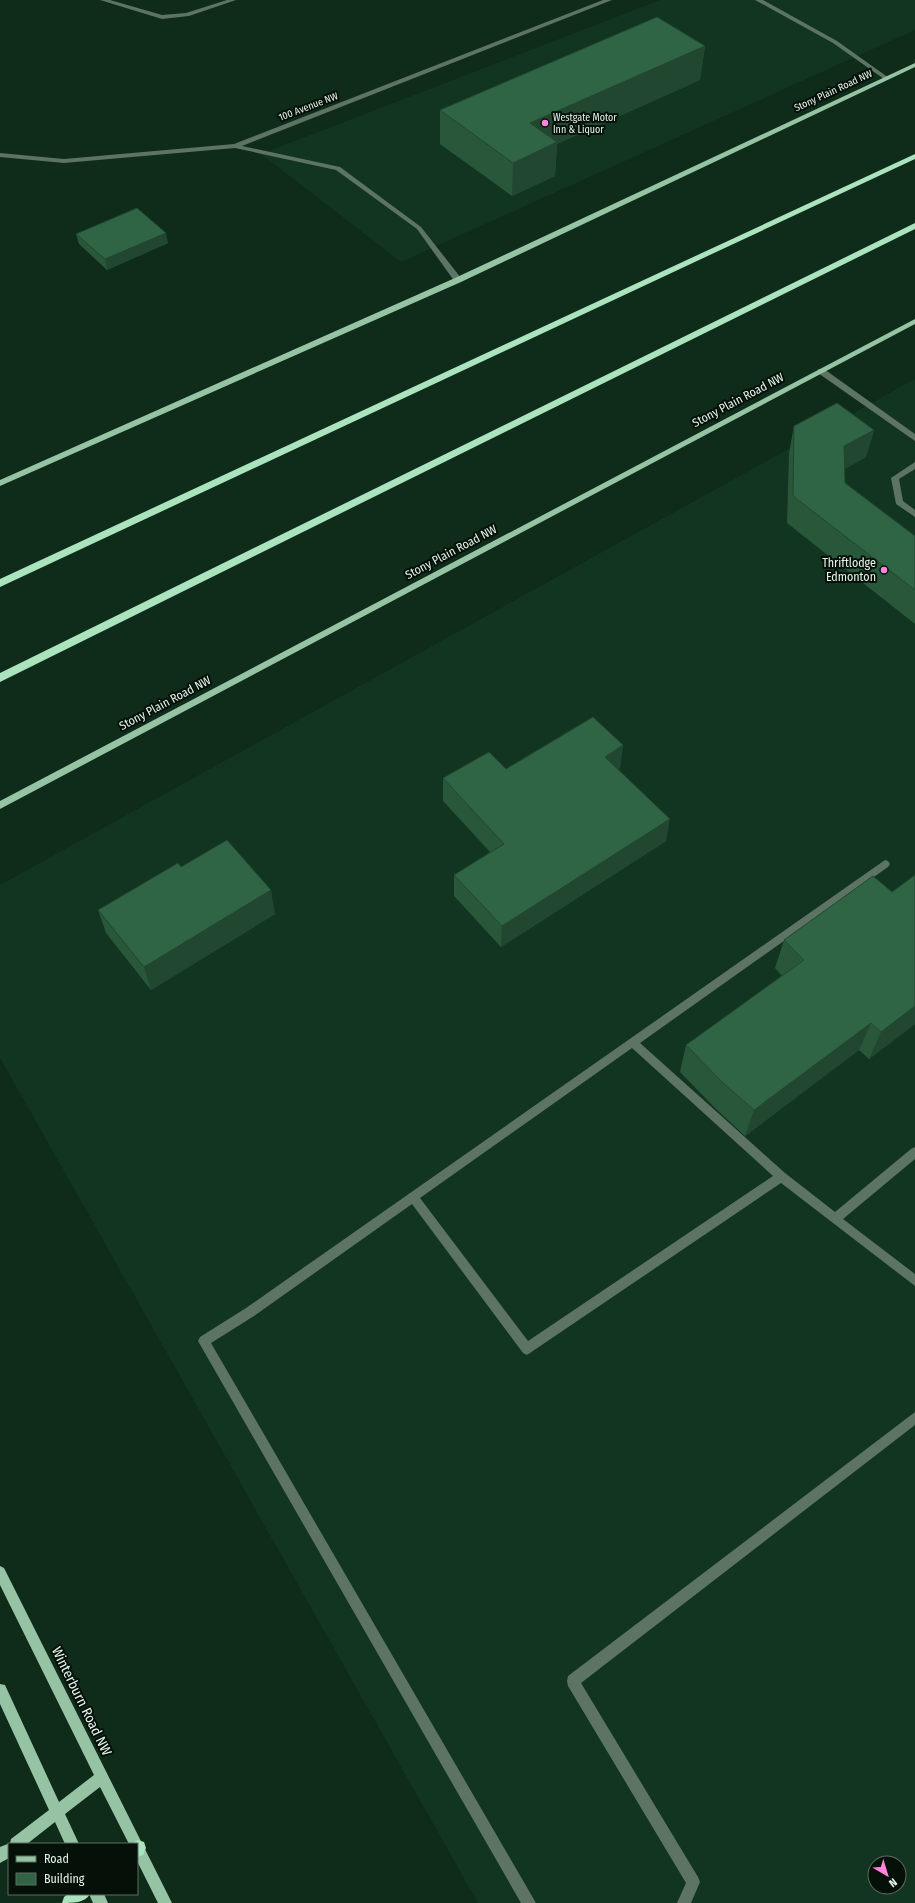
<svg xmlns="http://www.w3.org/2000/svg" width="915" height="1903" font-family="'Fira Sans Condensed',sans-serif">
	<rect width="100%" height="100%" fill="#0f2b1a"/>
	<path fill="#113520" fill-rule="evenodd" d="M 660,0 L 915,0 L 915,30 L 401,262 L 261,154 Z
		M 915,379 L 915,1903 L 478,1903 L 0,1058 L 0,885 ZM 875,1863 L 899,1863 L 899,1887 L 875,1887 Z"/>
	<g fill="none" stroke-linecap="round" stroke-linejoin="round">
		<path fill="#5d7364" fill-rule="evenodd" d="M 100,0 L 110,0 L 162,15 L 186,13 L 227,0 L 236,0 L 189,16 L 162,19 Z
			M 603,0 L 612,0 L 242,146 L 340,167 L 421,227 L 461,278 L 461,282 L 455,282 L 417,229 L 336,170 L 235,148 L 64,163 L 0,157 L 0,153 L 64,159 L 234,144 Z
			M 755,0 L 763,0 L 837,41 L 889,78 L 884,79 L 833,43 Z
			M 818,369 L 824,369 L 915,434 L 915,441 L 818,373 Z
			M 915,462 L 915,469 L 899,479 L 903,501 L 915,510 L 915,517 L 896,504 L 891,478 Z
			M 885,860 L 888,861 L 890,864 L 888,867 L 640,1043 L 785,1173 L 835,1212 L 911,1149 L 915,1147 L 915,1159 L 843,1219 L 915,1274 L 915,1286 L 781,1183 L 527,1355 L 523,1353 L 412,1204 L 254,1316 L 211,1343 L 536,1903 L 521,1903 L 198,1341 L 200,1337 L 246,1308 ZM 632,1048 L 773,1176 L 528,1341 L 420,1198 Z
			M 915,1412 L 915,1425 L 581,1683 L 698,1877 L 700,1882 L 691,1903 L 677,1903 L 686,1883 L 568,1686 L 567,1681 L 568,1676 Z"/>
		<path fill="#95c3a3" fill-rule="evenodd" d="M 915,63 L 915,67 L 461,282 L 0,486 L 0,480 L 455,278 Z
			M 915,319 L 915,324 L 0,809 L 0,801 Z
			M 0,1566 L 4,1568 L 172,1903 L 158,1903 L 137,1861 L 137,1844 L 129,1844 L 100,1787 L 65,1814 L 79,1844 L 65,1844 L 55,1822 L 27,1844 L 9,1844 L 9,1858 L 0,1863 L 0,1847 L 10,1843 L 11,1839 L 49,1810 L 0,1704 L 0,1684 L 5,1685 L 59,1802 L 94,1775 L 0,1585 Z
			M 89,1894 L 104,1894 L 108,1903 L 93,1903 Z"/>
		<path fill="#aae3bd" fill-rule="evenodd" d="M 915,154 L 915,159 L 0,587 L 0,579 Z
			M 915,223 L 915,229 L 0,682 L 0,673 Z
			M 138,1840 L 144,1842 L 146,1848 L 143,1855 L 137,1857 L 137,1844 L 131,1844 Z
			M 68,1894 L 90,1894 C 85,1903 73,1903 62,1903 L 64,1897 Z"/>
	</g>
	<path fill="#28573a" d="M 705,46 L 700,80 L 557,144 L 555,176 L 512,196 L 440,144 L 440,110 Z
		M 76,234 L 168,243 L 107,270 L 79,244 Z
		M 794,426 L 874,430 L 866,457 L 844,469 L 845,483 L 915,536 L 915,624 L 787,523 L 789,453 Z
		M 623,745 L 620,768 L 618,769 L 666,841 L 501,947 L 454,896 L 454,875 L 490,852 L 443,801 L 443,778 L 506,769 Z
		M 98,910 L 275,914 L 151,990 L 106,933 Z
		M 784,940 L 915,1024 L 869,1059 L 859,1050 L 745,1136 L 716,1109 L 680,1072 L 686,1045 L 782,976 L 775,968 Z"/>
	<path fill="#214730" d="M 705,46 L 700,80 L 557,144 L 555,176 L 512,196 L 513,163 L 530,123 Z
		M 166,233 L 168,243 L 107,270 L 105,259 Z
		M 874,430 L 866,457 L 837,474 L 844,446 Z
		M 623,745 L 620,768 L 602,779 L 605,757 Z
		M 670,819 L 666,841 L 501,947 L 502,926 Z
		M 271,890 L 275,914 L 151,990 L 144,967 Z
		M 915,1006 L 915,1024 L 869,1059 L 881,1032 Z
		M 871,1023 L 859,1050 L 745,1136 L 754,1110 Z"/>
	<path fill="#2f6544" stroke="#214730" d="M 657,17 L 705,46 L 530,123 L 557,142 L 513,163 L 440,110 Z
		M 137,208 L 166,233 L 105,259 L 76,234 Z
		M 837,403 L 874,430 L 844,446 L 845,483 L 915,536 L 915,590 L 793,496 L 794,426 Z
		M 593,717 L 623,745 L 605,757 L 670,819 L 502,926 L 454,875 L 504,844 L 443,778 L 489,752 L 506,769 Z
		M 227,840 L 271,890 L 144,967 L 98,910 L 178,863 L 181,867 Z
		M 915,875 L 915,1006 L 881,1032 L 871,1023 L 754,1110 L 723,1083 L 686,1045 L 804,960 L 784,940 L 873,876 L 892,892 Z"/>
	<g fill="#ff85de" stroke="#051009" stroke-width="1.5">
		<circle cx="545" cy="123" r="4"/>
		<circle cx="884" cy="570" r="4"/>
	</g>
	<g text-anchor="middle" stroke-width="4" stroke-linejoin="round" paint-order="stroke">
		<g font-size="10" fill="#e4f4e9" stroke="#051009">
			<text transform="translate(833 90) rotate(-25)" y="4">Stony Plain Road NW</text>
			<text transform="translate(308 106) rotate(-21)" y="4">100 Avenue NW</text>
		</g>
		<g font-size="10" fill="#e4f4e9" stroke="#051009" text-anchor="start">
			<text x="553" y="121">Westgate Motor<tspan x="553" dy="12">Inn &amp; Liquor</tspan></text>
		</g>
		<g font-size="12" fill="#e4f4e9" stroke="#051009">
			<text transform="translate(738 400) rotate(-28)" y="4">Stony Plain Road NW</text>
			<text transform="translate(451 552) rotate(-28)" y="4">Stony Plain Road NW</text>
			<text transform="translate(165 703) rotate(-28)" y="4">Stony Plain Road NW</text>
		</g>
		<g font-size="12" fill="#e4f4e9" stroke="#051009" text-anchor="end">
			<text x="876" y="567">Thriftlodge<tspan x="876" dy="14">Edmonton</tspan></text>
		</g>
		<g font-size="14" fill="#e4f4e9" stroke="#051009">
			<text transform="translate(82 1701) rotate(64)" y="5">Winterburn Road NW</text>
		</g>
	</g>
	<rect x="8" y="1843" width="130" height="52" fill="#051009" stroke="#5e6b63"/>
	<rect x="16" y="1856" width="20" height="6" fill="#95c3a3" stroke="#5e6b63"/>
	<text x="44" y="1863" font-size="12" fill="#e4f4e9">Road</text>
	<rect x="16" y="1873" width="20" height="12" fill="#2f6544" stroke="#5e6b63"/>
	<text x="44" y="1883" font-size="12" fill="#e4f4e9">Building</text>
	<g transform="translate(887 1875) rotate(142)"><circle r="19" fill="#051009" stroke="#5e6b63"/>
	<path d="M0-3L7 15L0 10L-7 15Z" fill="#ff85de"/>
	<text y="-6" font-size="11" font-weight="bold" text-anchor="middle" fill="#e4f4e9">N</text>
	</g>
</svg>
